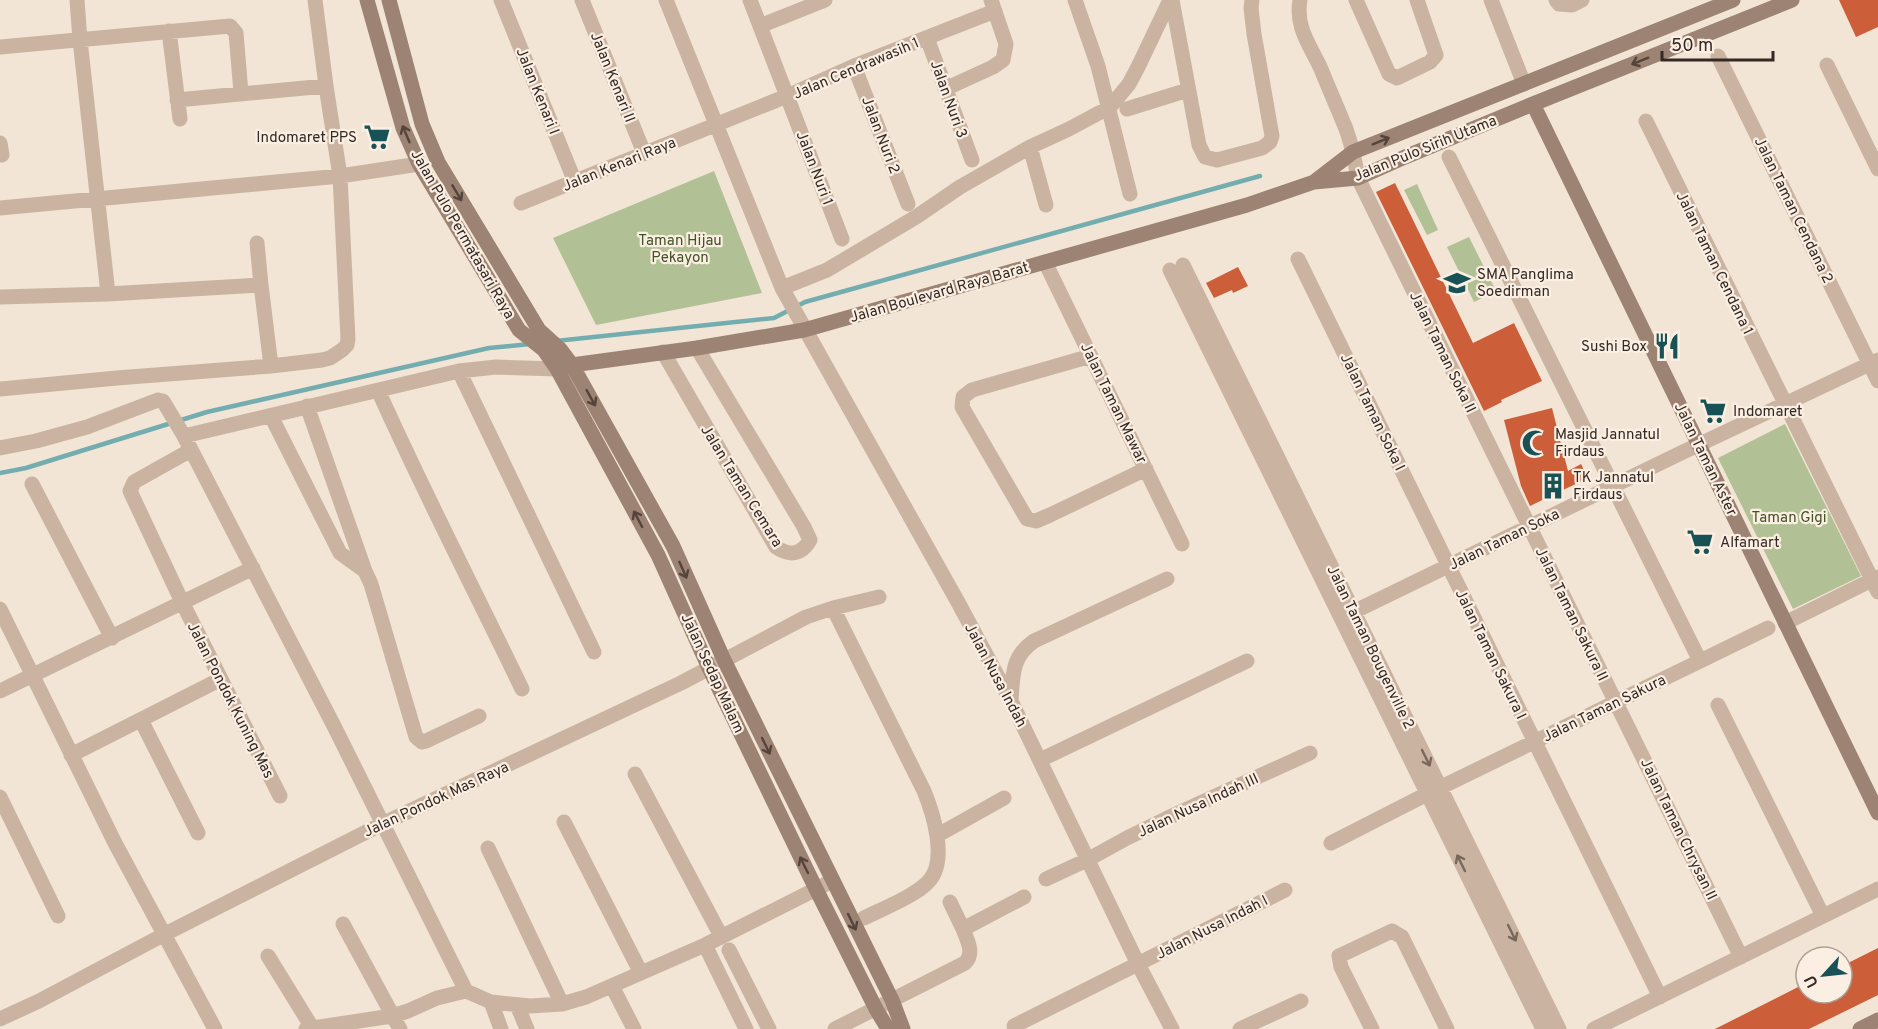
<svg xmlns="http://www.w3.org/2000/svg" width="1878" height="1029" font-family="Overpass,sans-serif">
	<rect width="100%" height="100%" fill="#f2e5d5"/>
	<path fill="#b2c195" d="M 714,171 L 762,293 L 596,325 L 553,238 Z
		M 1417,184 L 1438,230 L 1427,235 L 1404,190 Z
		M 1469,237 L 1496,291 L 1474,302 L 1447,247 Z
		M 1785,424 L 1861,576 L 1793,609 L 1718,458 Z"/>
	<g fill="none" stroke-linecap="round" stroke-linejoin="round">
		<path stroke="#73adb0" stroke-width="4.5" d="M 556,341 L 774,318 L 805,302 L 1260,176
			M 0,473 L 26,468 L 207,412 L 489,348 L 530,344"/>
	</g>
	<path fill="#cc5e39" d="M 1839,0 L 1878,0 L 1878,27 L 1856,37 Z
		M 1395,183 L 1473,343 L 1514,323 L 1542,381 L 1501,400 L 1502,402 L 1484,411 L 1376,192 Z
		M 1238,267 L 1248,286 L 1233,293 L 1232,290 L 1214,298 L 1206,283 Z
		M 1552,408 L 1568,471 L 1581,464 L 1588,478 L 1530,506 L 1521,486 L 1504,420 Z
		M 1878,948 L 1878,995 L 1809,1029 L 1715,1029 L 1806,983 L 1806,993 L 1842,993 L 1842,966 Z"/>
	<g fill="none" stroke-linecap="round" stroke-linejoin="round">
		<path stroke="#cab4a1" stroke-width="15" d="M 77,0 L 80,40 L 108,294
			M 501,0 L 575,182
			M 582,0 L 644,153
			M 666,0 L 782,288 L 959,604 L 1011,701 L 1138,964 L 1172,1029
			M 750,0 L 842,239
			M 1075,0 L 1098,66 L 1130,194
			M 1172,0 L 1199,145 L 1205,157 L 1217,160 L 1262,148 L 1270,142 L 1272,136 L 1254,34 L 1251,8 L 1252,0
			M 1300,0 C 1295,27 1310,45 1321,69 C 1329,89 1338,109 1346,129 C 1352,145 1355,161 1358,178 L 1741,957
			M 1356,0 L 1389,74 L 1397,78 L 1430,62 L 1436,55 L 1417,0
			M 1491,0 L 1524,84
			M 1556,0 L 1559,4 L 1572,5 L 1582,0
			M 760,26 L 825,0
			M 169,31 L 180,119
			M 927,38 L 972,160
			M 0,47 L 230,26 L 236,33 L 241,93
			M 1718,56 L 1878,381
			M 1827,65 L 1878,169
			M 854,66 L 908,204
			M 945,89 L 993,67 L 1003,60 L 1006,44 L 991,0
			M 177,100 L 326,86
			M 1127,109 L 1188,90
			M 1646,121 L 1878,592
			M 0,143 L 2,155
			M 1030,147 L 1046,205
			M 1449,157 L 1700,661
			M 521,203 L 787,96 L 854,66 L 995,11
			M 0,208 L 340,176 L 419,164
			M 257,243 L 261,285
			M 1298,259 L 1660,997
			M 1045,262 L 1182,544
			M 1183,265 L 1559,1029
			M 1170,270 L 1543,1029
			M 782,288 L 827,270 L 916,217 L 960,187 L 1030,147 L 1069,129 L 1110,107 L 1129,84 L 1138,67 L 1170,0
			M 0,297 L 108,294 L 261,285 L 271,366
			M 663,352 L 776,547 C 790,557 802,554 810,540 L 804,527 L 697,348
			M 1091,356 L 972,390 L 963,397 L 962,407 L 1027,519 L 1036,521 L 1050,515 L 1146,469
			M 459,371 L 594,652
			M 0,389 L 117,378 L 271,366 L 322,360 L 330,358 L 342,350 L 347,345 L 348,339 L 340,176 L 326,86 L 315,0
			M 378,390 C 423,491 474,589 522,689
			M 307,406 L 365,571
			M 271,416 L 340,553 L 365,571 L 371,584 L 416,737 L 422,742 L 426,741 L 479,716
			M 184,436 L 459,371 L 496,367 L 557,369
			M 0,448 L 36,441 L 87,427 L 158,400 L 163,401 L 184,436 L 334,726 L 466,991
			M 191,450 L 134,482 L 130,491 L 183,604 L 280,796
			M 32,484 L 112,638
			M 833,608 L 924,791 C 933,813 948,860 929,881 C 917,895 882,909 864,918
			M 0,609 L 115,843 L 215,1029
			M 1345,616 L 1681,453 L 1878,360
			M 1785,623 L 1878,577
			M 0,691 L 253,568
			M 1011,701 C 1013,676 1011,657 1034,641 L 1167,579
			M 1718,705 L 1823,916
			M 141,720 L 198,833
			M 71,755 L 221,679
			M 1040,760 L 1247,661
			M 635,774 L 721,936
			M 0,797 L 58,916
			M 564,822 L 641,973
			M 938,835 L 1004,798
			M 1331,843 L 1427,794 L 1768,628
			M 488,848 L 562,1004
			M 1046,879 L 1087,860 L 1127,838 L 1174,815 L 1310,753
			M 950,902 L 963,929
			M 343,924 L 400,1029
			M 705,945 L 746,1029
			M 729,950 L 769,1029
			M 268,956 L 313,1029
			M 612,986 L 634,1029
			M 491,1002 L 501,1029
			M 517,1005 L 527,1029
			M 0,1019 L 39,1001 L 165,934 L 384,823 L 681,683 L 806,617 L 833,608 L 879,597
			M 1014,1026 L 1285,890
			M 306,1029 L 392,1016 L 408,1011 L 437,998 L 466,991 L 491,1002 L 530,1006 L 562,1004 L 586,997 L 705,945 L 832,881
			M 835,1029 L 965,963 C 975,953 967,940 963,929 L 1024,897
			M 1240,1029 L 1301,1001
			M 1372,1029 L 1341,967 L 1339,956 L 1392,931 L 1402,937 L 1447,1029
			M 1594,1029 L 1878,889"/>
		<path stroke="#9d8373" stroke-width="15" d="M 367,0 L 403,128 L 419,164 L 519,330 L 544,350 L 557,369 L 658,555 L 709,668 L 816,889 L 876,1009 L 888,1029
			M 389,0 L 422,124 L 438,162 L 539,330 L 560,349 L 572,365 L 673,546 L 724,660 L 892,1000 L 903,1029
			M 1533,104 L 1878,813
			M 1314,182 L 1353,152 L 1733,0
			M 557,369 L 572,365 L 697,348 L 804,330 L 1247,205 L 1314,182 L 1358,178 L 1405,157 L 1533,104 L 1792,0
			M 1860,1029 L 1878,1020"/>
	</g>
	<defs><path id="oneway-shaft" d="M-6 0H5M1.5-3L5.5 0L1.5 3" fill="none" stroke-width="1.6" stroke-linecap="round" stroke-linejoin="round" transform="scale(1.5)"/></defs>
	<g stroke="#54443c">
		<use href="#oneway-shaft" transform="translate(1640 61) rotate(158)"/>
		<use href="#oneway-shaft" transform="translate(406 134) rotate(-113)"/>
		<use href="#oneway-shaft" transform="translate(1381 141) rotate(-22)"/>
		<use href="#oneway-shaft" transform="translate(457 193) rotate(59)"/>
		<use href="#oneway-shaft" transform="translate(591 398) rotate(61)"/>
		<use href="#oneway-shaft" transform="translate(638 519) rotate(-118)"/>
		<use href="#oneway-shaft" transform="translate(683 570) rotate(66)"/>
		<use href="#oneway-shaft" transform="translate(766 746) rotate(64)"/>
		<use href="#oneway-shaft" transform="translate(804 865) rotate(-116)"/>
		<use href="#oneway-shaft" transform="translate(852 922) rotate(64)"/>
	</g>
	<g stroke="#78685c">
		<use href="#oneway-shaft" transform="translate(1426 758) rotate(64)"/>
		<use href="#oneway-shaft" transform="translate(1461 863) rotate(-116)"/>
		<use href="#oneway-shaft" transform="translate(1512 933) rotate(64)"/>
	</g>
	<defs>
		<g id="supermarket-bare" transform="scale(2.07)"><path d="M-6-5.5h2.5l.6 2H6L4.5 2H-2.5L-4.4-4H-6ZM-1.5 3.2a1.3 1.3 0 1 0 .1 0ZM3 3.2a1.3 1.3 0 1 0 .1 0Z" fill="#185257" stroke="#faefe2" stroke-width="2.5" paint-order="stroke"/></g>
		<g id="school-bare" transform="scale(2.07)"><path d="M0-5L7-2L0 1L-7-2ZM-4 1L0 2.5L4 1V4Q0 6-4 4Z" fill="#185257" stroke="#faefe2" stroke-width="2.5" paint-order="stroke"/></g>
		<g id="restaurant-bare" transform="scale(2.07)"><path d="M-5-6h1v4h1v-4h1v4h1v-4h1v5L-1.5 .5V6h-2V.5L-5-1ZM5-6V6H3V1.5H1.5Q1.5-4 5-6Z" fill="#185257" stroke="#faefe2" stroke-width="2.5" paint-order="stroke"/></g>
		<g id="mosque-bare" transform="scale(2.07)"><path d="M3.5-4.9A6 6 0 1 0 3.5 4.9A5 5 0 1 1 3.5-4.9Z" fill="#185257" stroke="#faefe2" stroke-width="2.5" paint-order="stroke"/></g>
		<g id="building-bare" transform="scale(2.07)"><path d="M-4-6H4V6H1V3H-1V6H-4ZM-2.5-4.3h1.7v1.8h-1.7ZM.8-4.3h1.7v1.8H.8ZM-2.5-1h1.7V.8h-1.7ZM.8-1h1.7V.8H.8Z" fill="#185257" stroke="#faefe2" stroke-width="2.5" paint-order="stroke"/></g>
	</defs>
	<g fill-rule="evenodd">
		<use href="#supermarket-bare" x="377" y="137"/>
		<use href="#school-bare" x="1457" y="283"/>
		<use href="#restaurant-bare" x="1667" y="346"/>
		<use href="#supermarket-bare" x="1713" y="411"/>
		<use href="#mosque-bare" x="1535" y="443"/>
		<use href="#building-bare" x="1553" y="486"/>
		<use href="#supermarket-bare" x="1700" y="542"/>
	</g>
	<g text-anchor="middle" stroke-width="4.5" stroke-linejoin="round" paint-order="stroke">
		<g font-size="15" fill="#342924" stroke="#faefe2">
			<text transform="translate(856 68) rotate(-23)" y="5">Jalan Cendrawasih 1</text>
			<text transform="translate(613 77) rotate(68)" y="5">Jalan Kenari II</text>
			<text transform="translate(538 91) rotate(68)" y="5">Jalan Kenari I</text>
			<text transform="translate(949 99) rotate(70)" y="5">Jalan Nuri 3</text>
			<text transform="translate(881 135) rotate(69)" y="5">Jalan Nuri 2</text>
			<text transform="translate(1425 148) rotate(-22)" y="5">Jalan Pulo Sirih Utama</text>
			<text transform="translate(619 164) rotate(-22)" y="5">Jalan Kenari Raya</text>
			<text transform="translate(815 168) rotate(69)" y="5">Jalan Nuri 1</text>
			<text transform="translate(1794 210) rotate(64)" y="5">Jalan Taman Cendana 2</text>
			<text transform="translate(463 234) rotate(60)" y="5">Jalan Pulo Permatasari Raya</text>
			<text transform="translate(1715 263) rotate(64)" y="5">Jalan Taman Cendana 1</text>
			<text transform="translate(939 292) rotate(-16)" y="5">Jalan Boulevard Raya Barat</text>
			<text transform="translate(1443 352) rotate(64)" y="5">Jalan Taman Soka II</text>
			<text transform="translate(1114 403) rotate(64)" y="5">Jalan Taman Mawar</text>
			<text transform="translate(1373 412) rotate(64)" y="5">Jalan Taman Soka I</text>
			<text transform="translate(1706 459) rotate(64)" y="5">Jalan Taman Aster</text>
			<text transform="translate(742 486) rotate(58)" y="5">Jalan Taman Cemara</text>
			<text transform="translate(1504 539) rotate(-26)" y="5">Jalan Taman Soka</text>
			<text transform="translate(1572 614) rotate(64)" y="5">Jalan Taman Sakura II</text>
			<text transform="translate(1371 647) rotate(64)" y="5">Jalan Taman Bougenville 2</text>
			<text transform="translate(1491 654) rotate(64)" y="5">Jalan Taman Sakura I</text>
			<text transform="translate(713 673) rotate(65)" y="5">Jalan Sedap Malam</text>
			<text transform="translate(996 675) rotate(62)" y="5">Jalan Nusa Indah</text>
			<text transform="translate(231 700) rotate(63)" y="5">Jalan Pondok Kuning Mas</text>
			<text transform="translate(1604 708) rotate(-26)" y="5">Jalan Taman Sakura</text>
			<text transform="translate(436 799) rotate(-25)" y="5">Jalan Pondok Mas Raya</text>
			<text transform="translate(1198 805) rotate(-25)" y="5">Jalan Nusa Indah III</text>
			<text transform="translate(1679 829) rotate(64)" y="5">Jalan Taman Chrysan II</text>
			<text transform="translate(1212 927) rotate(-27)" y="5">Jalan Nusa Indah I</text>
		</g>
		<g font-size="15" fill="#342924" stroke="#faefe2" text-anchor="start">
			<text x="357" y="142" text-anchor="end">Indomaret PPS</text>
			<text x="1477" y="279">SMA Panglima<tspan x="1477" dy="17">Soedirman</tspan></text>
			<text x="1647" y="351" text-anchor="end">Sushi Box</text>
			<text x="1733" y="416">Indomaret</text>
			<text x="1555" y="439">Masjid Jannatul<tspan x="1555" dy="17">Firdaus</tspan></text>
			<text x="1573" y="482">TK Jannatul<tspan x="1573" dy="17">Firdaus</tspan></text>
			<text x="1720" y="547">Alfamart</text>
		</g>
		<g font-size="15" fill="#425327" stroke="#faefe2">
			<text x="680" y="245">Taman Hijau<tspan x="680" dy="17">Pekayon</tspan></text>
			<text x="1789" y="522">Taman Gigi</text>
		</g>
	</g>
	<g transform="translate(1824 975) rotate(243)"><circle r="28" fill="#faefe2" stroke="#aba096" stroke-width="1.5"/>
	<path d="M0-4.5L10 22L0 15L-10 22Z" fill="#185257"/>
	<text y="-9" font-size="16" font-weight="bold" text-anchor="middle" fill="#342924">U</text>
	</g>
	<path d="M1662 51v9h111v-9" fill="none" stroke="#342924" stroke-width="3"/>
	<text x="1671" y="51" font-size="18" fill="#342924" stroke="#faefe2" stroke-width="4.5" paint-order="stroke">50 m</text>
</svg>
